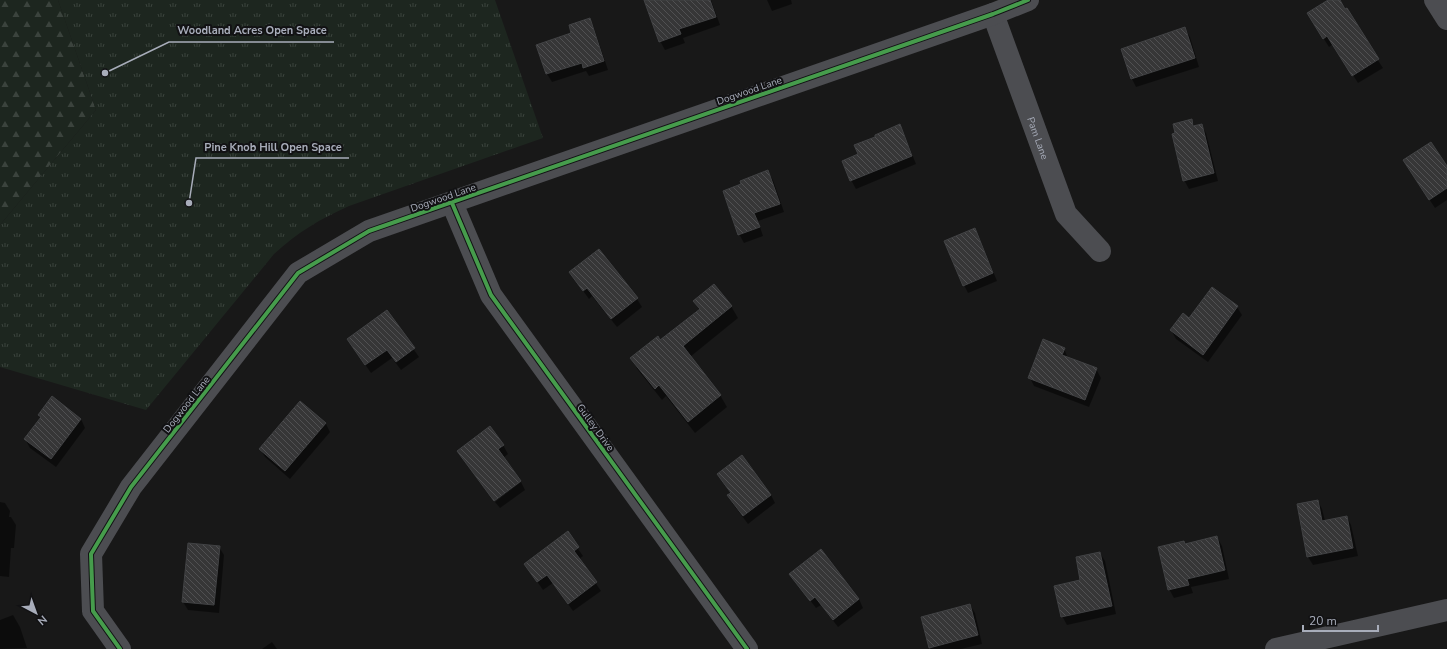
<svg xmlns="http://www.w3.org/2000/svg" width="1447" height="649" font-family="'Nunito Sans',sans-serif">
	<defs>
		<pattern id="forest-firs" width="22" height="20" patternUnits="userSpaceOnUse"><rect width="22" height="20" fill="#1d261f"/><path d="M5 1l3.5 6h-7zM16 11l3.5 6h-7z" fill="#3b433d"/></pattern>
		<pattern id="park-tufts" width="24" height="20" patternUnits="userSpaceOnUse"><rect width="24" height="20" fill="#1d261f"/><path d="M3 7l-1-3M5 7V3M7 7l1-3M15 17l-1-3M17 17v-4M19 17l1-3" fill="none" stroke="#3b433d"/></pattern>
		<pattern id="building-back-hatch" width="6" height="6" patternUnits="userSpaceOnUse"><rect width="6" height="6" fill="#363637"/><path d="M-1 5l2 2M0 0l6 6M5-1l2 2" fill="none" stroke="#505052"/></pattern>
	</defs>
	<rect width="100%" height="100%" fill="#181818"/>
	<path fill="url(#forest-firs)" d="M 0,0 L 58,0 L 96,110 L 0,225 Z"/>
	<path fill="url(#park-tufts)" d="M 58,0 L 495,0 L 543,138 L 349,206 C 320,219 298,232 274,254 L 146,410 L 0,367 L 0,225 L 96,110 Z"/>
	<path fill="#0007" d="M 664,0 L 711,0 L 720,25 L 683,38 L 685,43 L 665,50 L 660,41 Z
		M 767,0 L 791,0 L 792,4 L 772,11 Z
		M 1330,0 L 1338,0 L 1383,68 L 1358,83 L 1333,44 L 1329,47 L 1313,22 Z
		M 590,19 L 594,28 L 608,70 L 589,76 L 586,71 L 552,82 L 547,74 L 538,45 L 573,33 Z
		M 1185,29 L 1190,37 L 1199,67 L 1136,87 L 1132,79 L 1122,49 Z
		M 1191,120 L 1195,126 L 1201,125 L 1206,133 L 1218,181 L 1189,189 L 1184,180 L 1176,133 Z
		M 899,126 L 904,134 L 916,164 L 856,189 L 851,180 L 859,155 L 876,137 Z
		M 1447,168 L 1447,200 L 1435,208 L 1409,169 Z
		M 768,172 L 773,180 L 784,212 L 758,221 L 763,236 L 744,243 L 739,234 Z
		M 974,229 L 979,237 L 997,281 L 968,293 L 964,285 Z
		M 599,250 L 637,299 L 642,307 L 617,327 L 592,296 L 589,299 L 570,273 Z
		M 695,301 L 731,306 L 738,318 L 690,357 L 720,395 L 727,407 L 695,433 L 666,396 L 662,400 L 638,370 L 631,358 L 660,341 L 700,310 Z
		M 1237,307 L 1242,315 L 1208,362 L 1176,339 L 1171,330 L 1190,319 Z
		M 387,311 L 419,357 L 401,370 L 392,358 L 371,373 L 353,347 Z
		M 1064,349 L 1068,358 L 1096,369 L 1101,378 L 1089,407 L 1034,386 L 1030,378 Z
		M 300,402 L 326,424 L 330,432 L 290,479 L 265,457 L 260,449 Z
		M 39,415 L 81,419 L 85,428 L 56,467 L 30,448 L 25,439 L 41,418 Z
		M 503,445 L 508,454 L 503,458 L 463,459 Z
		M 719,475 L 771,495 L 775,503 L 748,524 L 733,504 L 729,496 L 731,494 Z
		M 521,482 L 525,490 L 500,508 L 495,502 Z
		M 1318,501 L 1322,509 L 1325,521 L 1347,517 L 1351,525 L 1358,556 L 1313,565 L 1308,557 L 1298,505 Z
		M 0,502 L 5,503 L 10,511 L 9,517 L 11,517 L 16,525 L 14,548 L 11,548 L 9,577 L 0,576 Z
		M 567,533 L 583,556 L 579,559 L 601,591 L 573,611 L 553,583 L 543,590 L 525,564 Z
		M 1217,537 L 1222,546 L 1229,579 L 1191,587 L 1193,593 L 1174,598 L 1169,589 L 1185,545 Z
		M 219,547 L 224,555 L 219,613 L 188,610 L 183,602 Z
		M 1100,553 L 1105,561 L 1116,614 L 1067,625 L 1062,616 L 1082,581 Z
		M 796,582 L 859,599 L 863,608 L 838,627 L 821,605 L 816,608 Z
		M 970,605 L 975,613 L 982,644 L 961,649 L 931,649 L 930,648 Z
		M 13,615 L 20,627 L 27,648 L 0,649 L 0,620 Z
		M 272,642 L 277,649 L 262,649 Z"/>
	<path fill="url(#building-back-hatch)" stroke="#414244" d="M 644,0 L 710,0 L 716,17 L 679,29 L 681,34 L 659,42 Z
		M 1328,0 L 1340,0 L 1345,9 L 1347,8 L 1379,59 L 1352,76 L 1327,36 L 1323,39 L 1307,13 Z
		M 590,18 L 604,61 L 583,68 L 582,63 L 546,74 L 536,45 L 571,33 L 569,25 Z
		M 1185,27 L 1195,58 L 1131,79 L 1121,49 Z
		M 1192,119 L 1193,126 L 1202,124 L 1214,173 L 1183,181 L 1172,134 L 1175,133 L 1173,124 Z
		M 900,124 L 912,156 L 850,181 L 842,161 L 858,154 L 854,145 L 875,137 L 875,135 Z
		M 1431,142 L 1447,166 L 1447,188 L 1429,200 L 1403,160 Z
		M 768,170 L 780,204 L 754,213 L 760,227 L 738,235 L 723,191 L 741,184 L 740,181 Z
		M 975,228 L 993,273 L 963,286 L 944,241 Z
		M 599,249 L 638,298 L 611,319 L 587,288 L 583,291 L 569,272 Z
		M 714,284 L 732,306 L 683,346 L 721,395 L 688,422 L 659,385 L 655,389 L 630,358 L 658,336 L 660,340 L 700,309 L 693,301 Z
		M 1212,287 L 1238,306 L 1203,355 L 1170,330 L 1183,313 L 1189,318 Z
		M 387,310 L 415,348 L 396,362 L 387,350 L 365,365 L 347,339 Z
		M 1043,339 L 1065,348 L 1062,355 L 1097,368 L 1085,400 L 1028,378 Z
		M 52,396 L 81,419 L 51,459 L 24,439 L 41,417 L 38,415 Z
		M 300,401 L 326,423 L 285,471 L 259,449 Z
		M 490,426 L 504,445 L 498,449 L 521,481 L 494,501 L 457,451 Z
		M 742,455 L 771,495 L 743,516 L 727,495 L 731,493 L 717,474 Z
		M 1318,500 L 1322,521 L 1347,516 L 1353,548 L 1307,557 L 1297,504 Z
		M 568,531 L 579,547 L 574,551 L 597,582 L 568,604 L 547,575 L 537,582 L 524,564 Z
		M 1217,536 L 1225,570 L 1187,579 L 1189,585 L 1168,590 L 1158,547 L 1184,541 L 1185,544 Z
		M 188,543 L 220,546 L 214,605 L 182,602 Z
		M 821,549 L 859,599 L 833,620 L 815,597 L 810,601 L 789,574 Z
		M 1100,552 L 1112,606 L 1061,617 L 1054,586 L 1080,580 L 1076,557 Z
		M 970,604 L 978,635 L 929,648 L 921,617 Z"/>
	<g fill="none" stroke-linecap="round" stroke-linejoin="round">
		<g stroke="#4c4d51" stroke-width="22">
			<path d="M 1435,0 L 1447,19"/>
			<path id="s1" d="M 993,14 L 1066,214 L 1100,251"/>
			<path d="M 452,203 L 491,295 L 747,649"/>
			<path d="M 120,649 L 93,611 L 91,554 L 131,487 L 298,273 L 369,231 L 993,14 L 1028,0"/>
			<path d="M 1276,649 L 1447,610"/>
		</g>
		<g stroke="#121214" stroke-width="6">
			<path id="cycleway" d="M 452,203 L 491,295 L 747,649
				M 120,649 L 93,611 L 91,554 L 131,487 L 298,273 L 369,231 L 993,14 L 1028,0"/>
		</g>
		<use href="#cycleway" stroke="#469c4c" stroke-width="4"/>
	</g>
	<g text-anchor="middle" stroke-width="4" stroke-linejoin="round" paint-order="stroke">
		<g font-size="10" fill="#a8adba" stroke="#121214">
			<text transform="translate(749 90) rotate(-19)" y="4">Dogwood Lane</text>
			<text dy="4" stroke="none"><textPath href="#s1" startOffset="132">Pam Lane</textPath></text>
			<text transform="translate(443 197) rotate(-19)" y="4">Dogwood Lane</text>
			<text transform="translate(186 404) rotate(-52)" y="4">Dogwood Lane</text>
			<text transform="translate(596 427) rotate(54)" y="4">Gulley Drive</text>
		</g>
	</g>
	<path fill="none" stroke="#a8adba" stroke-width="1.5" d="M105 73L169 42H334M189 203L196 158H349"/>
	<g fill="#a8adba" stroke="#121214" stroke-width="1.5">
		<circle cx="105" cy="73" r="4"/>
		<circle cx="189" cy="203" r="4"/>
	</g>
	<g font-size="11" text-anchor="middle" font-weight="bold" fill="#a8adba" stroke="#121214" stroke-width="4" stroke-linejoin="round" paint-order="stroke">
		<text x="252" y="34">Woodland Acres Open Space</text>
		<text x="273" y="151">Pine Knob Hill Open Space</text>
	</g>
	<g transform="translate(36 613) rotate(139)" stroke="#121214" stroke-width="3" paint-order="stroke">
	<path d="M0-3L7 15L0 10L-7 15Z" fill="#a8adba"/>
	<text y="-6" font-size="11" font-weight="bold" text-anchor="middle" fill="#a8adba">N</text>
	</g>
	<path d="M1303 625v6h75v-6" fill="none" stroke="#a8adba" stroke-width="2"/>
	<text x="1309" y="625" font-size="12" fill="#a8adba" stroke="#121214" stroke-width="3" paint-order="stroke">20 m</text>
</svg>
